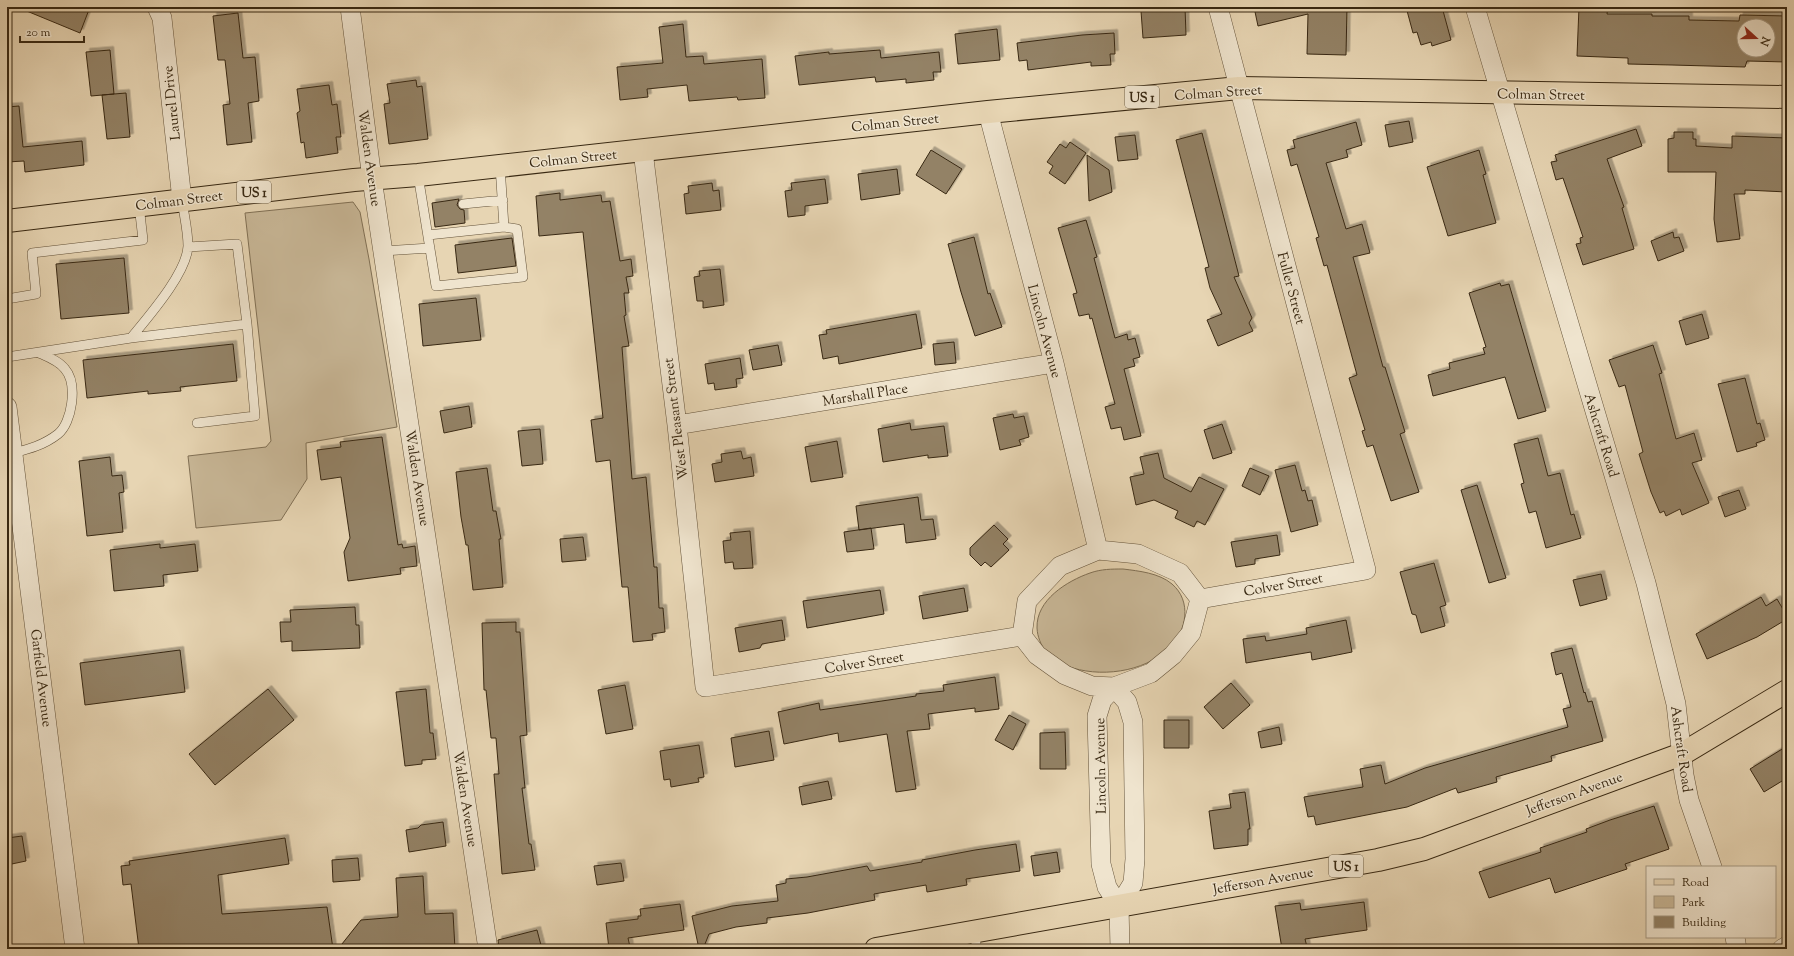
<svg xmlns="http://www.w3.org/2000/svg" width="1794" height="956" font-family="'Sorts Mill Goudy',serif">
	<defs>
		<filter id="shadow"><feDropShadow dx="3.5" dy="-3.5" stdDeviation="0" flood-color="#0004"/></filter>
	</defs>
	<rect width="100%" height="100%" fill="#e7d5b3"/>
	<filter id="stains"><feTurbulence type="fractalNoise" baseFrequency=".005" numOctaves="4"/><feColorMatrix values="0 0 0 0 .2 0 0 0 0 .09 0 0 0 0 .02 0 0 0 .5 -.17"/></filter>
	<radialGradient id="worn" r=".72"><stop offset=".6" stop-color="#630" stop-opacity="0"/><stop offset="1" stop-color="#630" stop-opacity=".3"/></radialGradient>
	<path fill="#c9b898" stroke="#807055" d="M 353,202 L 360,212 L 369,259 L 397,427 L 306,443 L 307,479 L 281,520 L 196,528 L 188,456 L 266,447 L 271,441 L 245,213 Z
		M 1123,569 C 1139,571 1159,573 1172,584 C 1192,601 1187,631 1169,648 C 1144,673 1098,678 1067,666 C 1050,659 1038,646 1037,628 C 1036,600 1067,581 1090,573 C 1101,569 1112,569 1123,569 Z"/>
	<path fill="#938266" stroke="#382812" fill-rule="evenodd" filter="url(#shadow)" d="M 17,7 L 90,7 L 80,33 Z
		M 1159,7 L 1185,7 L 1186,35 L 1143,38 L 1141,11 L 1160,10 Z
		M 1254,7 L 1347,7 L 1346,55 L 1307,54 L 1308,14 L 1258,26 Z
		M 1406,7 L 1442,7 L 1451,40 L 1432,46 L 1431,42 L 1421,45 L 1417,32 L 1413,33 Z
		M 1579,7 L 1608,7 L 1607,14 L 1652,14 L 1652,16 L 1689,16 L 1689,20 L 1739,21 L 1740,15 L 1787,16 L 1787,62 L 1747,61 L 1745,67 L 1672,65 L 1628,64 L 1628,58 L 1577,56 ZM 1744,26 L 1768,26 L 1768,50 L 1744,50 Z
		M 238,13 L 243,58 L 255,57 L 259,101 L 248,103 L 252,142 L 227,145 L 223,105 L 230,104 L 225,60 L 218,60 L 213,16 Z
		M 683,24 L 686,57 L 703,56 L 704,64 L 762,59 L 765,98 L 738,100 L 737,97 L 689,101 L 687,85 L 647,89 L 648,97 L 620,100 L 617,67 L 663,63 L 659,27 Z
		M 997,29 L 1000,60 L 958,64 L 955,34 Z
		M 1114,33 L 1115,54 L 1110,54 L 1111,65 L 1091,66 L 1091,62 L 1028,70 L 1027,60 L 1019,61 L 1017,43 L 1082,35 Z
		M 110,50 L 114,94 L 91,96 L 86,52 Z
		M 880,50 L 881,58 L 939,52 L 941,72 L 933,72 L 934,80 L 906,83 L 906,79 L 876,82 L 875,77 L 799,85 L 795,56 L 829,52 L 829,54 Z
		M 416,80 L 417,87 L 422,86 L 428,139 L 389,144 L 384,104 L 390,103 L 387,84 Z
		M 329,85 L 332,105 L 337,104 L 341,137 L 336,137 L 338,153 L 306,158 L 304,142 L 301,143 L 297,113 L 300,111 L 297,89 Z
		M 126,93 L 130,137 L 107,139 L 102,95 Z
		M 19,106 L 23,147 L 82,141 L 84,165 L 25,172 L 24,161 L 7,162 L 7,107 Z
		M 1409,121 L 1413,142 L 1389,147 L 1385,125 Z
		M 1356,122 L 1362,145 L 1346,150 L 1348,157 L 1326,163 L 1346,229 L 1362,224 L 1370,253 L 1353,257 L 1383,367 L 1385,367 L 1405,432 L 1400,434 L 1419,492 L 1391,501 L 1373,445 L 1367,447 L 1362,431 L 1365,430 L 1349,378 L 1357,375 L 1327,265 L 1324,266 L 1316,238 L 1319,237 L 1297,164 L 1291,166 L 1287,150 L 1295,148 L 1293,140 Z
		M 1636,129 L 1642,146 L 1607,159 L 1624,207 L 1622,208 L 1634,249 L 1583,265 L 1576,244 L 1581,243 L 1580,238 L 1583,237 L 1563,178 L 1556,180 L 1551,162 L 1557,161 L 1555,155 Z
		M 1674,132 L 1693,132 L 1693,139 L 1696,139 L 1696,146 L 1732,148 L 1732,136 L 1787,138 L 1787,192 L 1745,190 L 1745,194 L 1734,194 L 1740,239 L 1717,242 L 1714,219 L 1716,172 L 1668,172 L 1668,139 L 1674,138 Z
		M 1202,133 L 1239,276 L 1234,277 L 1252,318 L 1249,323 L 1253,331 L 1218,346 L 1207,320 L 1222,314 L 1210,288 L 1205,268 L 1209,267 L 1176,140 Z
		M 1135,135 L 1138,159 L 1118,161 L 1115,137 Z
		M 1070,142 L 1086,153 L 1065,184 L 1049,173 L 1053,166 L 1047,162 L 1060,144 L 1066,148 Z
		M 931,150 L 962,169 L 946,194 L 916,175 Z
		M 1479,150 L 1486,174 L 1483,175 L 1496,223 L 1448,236 L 1427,167 Z
		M 1087,155 L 1109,170 L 1112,192 L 1089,201 Z
		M 897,169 L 900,194 L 861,200 L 858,174 Z
		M 825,179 L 828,203 L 805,206 L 805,215 L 788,217 L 785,191 L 792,190 L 791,183 Z
		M 712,183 L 713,191 L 719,190 L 721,210 L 686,214 L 684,194 L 689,193 L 688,186 Z
		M 560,193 L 560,200 L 601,195 L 602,202 L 610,201 L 620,261 L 631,259 L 633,276 L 626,277 L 629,293 L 624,293 L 626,315 L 624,316 L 629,346 L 622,347 L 632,479 L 646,477 L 654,567 L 657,567 L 659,608 L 663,608 L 665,632 L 652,634 L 653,640 L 633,642 L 628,587 L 622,587 L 610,460 L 596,462 L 591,420 L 603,418 L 583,232 L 539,236 L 536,196 Z
		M 459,199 L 457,205 L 460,209 L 464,210 L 465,223 L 435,227 L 432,203 Z
		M 1086,220 L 1097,257 L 1094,258 L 1115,338 L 1127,334 L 1128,340 L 1135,338 L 1140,357 L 1133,359 L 1135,366 L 1124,369 L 1141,436 L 1124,440 L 1121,427 L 1111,429 L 1105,407 L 1115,404 L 1092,318 L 1090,319 L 1089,314 L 1079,316 L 1073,294 L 1077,293 L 1058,228 Z
		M 1673,232 L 1674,238 L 1679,237 L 1684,251 L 1658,261 L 1651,241 Z
		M 974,237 L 988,294 L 990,293 L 1002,327 L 975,336 L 961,292 L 948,244 Z
		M 512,238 L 516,266 L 458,273 L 455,245 Z
		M 124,258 L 129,313 L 61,319 L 56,264 Z
		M 720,269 L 724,305 L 703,308 L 703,301 L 697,301 L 694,277 L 700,276 L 699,271 Z
		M 1500,283 L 1501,286 L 1509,284 L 1546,411 L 1518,419 L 1505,377 L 1433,396 L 1428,375 L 1450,369 L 1449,363 L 1485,354 L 1483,348 L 1486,347 L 1469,293 Z
		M 476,298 L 481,340 L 423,346 L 419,304 Z
		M 916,314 L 922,348 L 839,364 L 838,356 L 823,359 L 819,335 L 827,334 L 826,330 Z
		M 1702,314 L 1709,338 L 1686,345 L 1679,321 Z
		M 954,342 L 956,363 L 935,365 L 933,344 Z
		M 233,344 L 237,381 L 180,387 L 181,391 L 148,394 L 148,391 L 87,398 L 83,360 Z
		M 778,345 L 782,365 L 753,370 L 749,350 Z
		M 1653,345 L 1662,373 L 1659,374 L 1676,439 L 1694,433 L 1702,460 L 1692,463 L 1709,503 L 1682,515 L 1680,509 L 1666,516 L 1664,511 L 1660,513 L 1651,492 L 1639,454 L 1643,452 L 1625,385 L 1619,387 L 1609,360 Z
		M 740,358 L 743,378 L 736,379 L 737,387 L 715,390 L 714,383 L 708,384 L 705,364 Z
		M 1745,378 L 1757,424 L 1760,423 L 1765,440 L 1756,443 L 1757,446 L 1737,452 L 1718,384 Z
		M 469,406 L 472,427 L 444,433 L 440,411 Z
		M 1013,414 L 1014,418 L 1024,416 L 1029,437 L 1019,440 L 1021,445 L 1000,450 L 993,418 Z
		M 910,423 L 911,430 L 944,426 L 948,456 L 928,458 L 928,455 L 883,462 L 878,429 Z
		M 1222,424 L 1232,453 L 1213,459 L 1204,430 Z
		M 540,429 L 543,464 L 522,466 L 518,431 Z
		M 382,437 L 398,545 L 402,544 L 403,548 L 415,546 L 417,566 L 400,568 L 401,574 L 348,581 L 344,552 L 350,538 L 341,477 L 321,480 L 317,450 L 341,447 L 340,442 Z
		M 1538,438 L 1548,476 L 1560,473 L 1571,515 L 1574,514 L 1581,538 L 1546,548 L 1536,511 L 1529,513 L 1521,484 L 1524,483 L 1514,444 Z
		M 837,441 L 843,477 L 811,482 L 805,447 Z
		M 741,451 L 743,459 L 751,457 L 754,476 L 715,482 L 712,464 L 722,462 L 721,454 Z
		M 1158,453 L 1164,478 L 1191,492 L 1199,477 L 1224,489 L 1205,525 L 1197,521 L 1194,527 L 1175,518 L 1178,511 L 1154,500 L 1136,505 L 1130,477 L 1144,474 L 1140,457 Z
		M 110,457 L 112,476 L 122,475 L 124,492 L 119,493 L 123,532 L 87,536 L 79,461 Z
		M 1295,465 L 1302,491 L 1305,490 L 1308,501 L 1312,500 L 1318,525 L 1291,532 L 1275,470 Z
		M 487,468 L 493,511 L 496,511 L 501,539 L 499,539 L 503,587 L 473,590 L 468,545 L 466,545 L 461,517 L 456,472 Z
		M 1250,468 L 1269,476 L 1260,495 L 1242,486 Z
		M 1477,485 L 1506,578 L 1489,583 L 1461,490 Z
		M 1739,490 L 1746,509 L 1725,517 L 1718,497 Z
		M 918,497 L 921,520 L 933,519 L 936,539 L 906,543 L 904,524 L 859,530 L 856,506 Z
		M 994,525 L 1008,539 L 1003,544 L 1009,550 L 991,567 L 985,562 L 981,566 L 970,555 L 970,548 Z
		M 871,528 L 874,549 L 847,552 L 844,532 Z
		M 750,531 L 753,568 L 734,569 L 733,562 L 725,563 L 723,541 L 731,540 L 730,533 Z
		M 1277,535 L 1280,555 L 1255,559 L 1255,564 L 1236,567 L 1231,542 Z
		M 583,537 L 586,560 L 562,562 L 560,539 Z
		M 160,544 L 160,548 L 195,544 L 198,571 L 163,575 L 164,586 L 114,591 L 110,550 Z
		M 1434,563 L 1446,605 L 1440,607 L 1445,626 L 1421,633 L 1416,615 L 1412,614 L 1400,572 Z
		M 1601,574 L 1607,599 L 1580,606 L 1573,580 Z
		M 964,588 L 968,611 L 923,619 L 919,596 Z
		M 880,590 L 884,614 L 807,628 L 803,601 Z
		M 1761,597 L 1766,606 L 1777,599 L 1787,616 L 1787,619 L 1757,637 L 1707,659 L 1696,634 Z
		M 355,607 L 356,625 L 359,625 L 360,648 L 292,651 L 292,641 L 281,642 L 280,622 L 291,622 L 290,610 Z
		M 782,620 L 785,640 L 762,644 L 760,648 L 739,652 L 735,628 Z
		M 1346,620 L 1352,652 L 1312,660 L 1311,652 L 1246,663 L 1243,639 L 1265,636 L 1266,641 L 1307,634 L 1306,628 Z
		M 516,622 L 516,632 L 520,632 L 527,735 L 520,736 L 525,788 L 522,788 L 529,844 L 531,844 L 535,870 L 502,874 L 494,774 L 499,774 L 496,738 L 491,738 L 486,690 L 484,690 L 482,623 Z
		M 1572,648 L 1584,693 L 1585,692 L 1588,702 L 1592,701 L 1603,741 L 1551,756 L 1552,761 L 1496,777 L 1497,782 L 1458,793 L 1456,788 L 1407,807 L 1316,825 L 1314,816 L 1308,817 L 1304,797 L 1363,787 L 1360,769 L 1381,765 L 1385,784 L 1425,768 L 1568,727 L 1563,709 L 1571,707 L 1562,673 L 1556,675 L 1551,653 Z
		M 180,650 L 185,692 L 85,705 L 80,663 Z
		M 995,677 L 999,709 L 975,712 L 975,708 L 928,714 L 930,729 L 907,731 L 916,789 L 896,792 L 887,734 L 839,742 L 838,733 L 784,744 L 778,712 L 819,703 L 820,710 L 916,696 L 916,694 L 944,691 L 943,685 Z
		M 1231,683 L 1250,705 L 1223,729 L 1204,707 Z
		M 625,685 L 633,729 L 606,734 L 598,690 Z
		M 268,689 L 294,720 L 215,785 L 189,754 Z
		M 426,689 L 430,733 L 433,733 L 436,759 L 422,760 L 422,764 L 405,766 L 396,692 Z
		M 1009,715 L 1026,724 L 1013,750 L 995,740 Z
		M 1164,720 L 1189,720 L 1189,748 L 1164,748 Z
		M 1279,727 L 1282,744 L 1261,748 L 1258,732 Z
		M 769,731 L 774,760 L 735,767 L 731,738 Z
		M 1065,732 L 1066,769 L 1040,769 L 1040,733 Z
		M 699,745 L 704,777 L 698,778 L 699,782 L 671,787 L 670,779 L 664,780 L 660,751 Z
		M 1787,746 L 1787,778 L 1764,792 L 1750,769 Z
		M 828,781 L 832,799 L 802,805 L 799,787 Z
		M 1245,792 L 1250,829 L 1248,829 L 1248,845 L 1214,849 L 1209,811 L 1231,808 L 1229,794 Z
		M 1654,806 L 1669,849 L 1625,864 L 1627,869 L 1555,893 L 1550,878 L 1489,898 L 1479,872 L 1541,852 L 1540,848 L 1587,832 L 1586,829 L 1610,820 Z
		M 443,822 L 446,846 L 409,852 L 406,830 L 418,828 L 421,825 Z
		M 22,836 L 26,861 L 7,865 L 7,838 Z
		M 285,838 L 289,864 L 218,875 L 222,914 L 327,907 L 333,949 L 139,949 L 131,884 L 123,885 L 121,866 L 130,865 L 129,861 Z
		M 1016,844 L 1020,871 L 966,879 L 967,885 L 927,892 L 926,885 L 874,894 L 875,900 L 808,913 L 767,918 L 767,923 L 736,927 L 709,934 L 703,949 L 699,949 L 692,916 L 732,906 L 778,901 L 776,885 L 786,883 L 786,879 L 807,877 L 867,866 L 870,871 L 922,862 L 922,860 L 975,850 Z
		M 1057,852 L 1060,872 L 1034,876 L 1031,856 Z
		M 358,858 L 360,880 L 333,882 L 332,860 Z
		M 621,863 L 624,881 L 597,885 L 594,866 Z
		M 423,876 L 425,914 L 453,913 L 455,949 L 338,949 L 361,920 L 398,917 L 396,878 Z
		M 1364,902 L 1367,930 L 1305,939 L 1307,947 L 1282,949 L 1275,906 L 1300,903 L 1301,910 Z
		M 680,904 L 684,930 L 628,938 L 630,947 L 609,949 L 606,923 L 638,919 L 638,916 L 641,916 L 640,909 Z
		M 537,930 L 542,949 L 499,949 L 498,940 Z"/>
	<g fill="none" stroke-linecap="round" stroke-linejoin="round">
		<g stroke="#64533a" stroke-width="10">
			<path id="service" d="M 500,166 L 504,227
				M 418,175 L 436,286 L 523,277 L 517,229 L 504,227 L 428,235
				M 463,204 L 503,200
				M 188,247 L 237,244 L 247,324
				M 383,251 L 430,248
				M 7,299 L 36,294 L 32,253 L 143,240 L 139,205
				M 131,338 C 148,317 187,273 188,246 C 188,231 184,215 182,200
				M 7,357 L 131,338 L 247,324 L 255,416 L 197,423
				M 13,453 C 29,449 44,445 58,434 C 72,423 78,384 65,369 C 59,361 48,357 39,353
				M 974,932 L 977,949"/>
		</g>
		<g stroke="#64533a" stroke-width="20">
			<path id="minor" d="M 157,7 L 162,18 L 182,200
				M 350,7 L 372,179 L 488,949
				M 1475,7 L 1646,583 L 1676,704 L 1684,775 L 1689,800 L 1712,867
				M 988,112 L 1054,363 L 1098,550
				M 643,151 L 677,425 L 705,687 L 1022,636
				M 7,407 L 75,949
				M 677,425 L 1054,363
				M 1098,550 L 1138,554 L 1180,573 L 1200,599 L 1191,633 L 1173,655 L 1151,673 L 1114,687 L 1092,686 L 1065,675 L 1037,655 L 1022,636 L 1027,601 L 1060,566 Z
				M 1200,599 L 1366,570 L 1218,7
				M 1119,906 L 1133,883 L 1135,859 L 1133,722 L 1127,702 L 1114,687 L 1102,700 L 1097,716 L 1101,864 L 1107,887 L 1119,906 L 1120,949
				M 1735,937 L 1737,949
				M 1782,949 L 1787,946"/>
		</g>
		<g stroke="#382812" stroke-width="24">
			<path id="primary" d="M 7,221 L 354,180 L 418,175 L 988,112 L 1239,88 L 1787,97
				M 876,949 L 1378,860 L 1424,849 L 1682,754 L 1787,691"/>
		</g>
		<use href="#service" stroke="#efe4ce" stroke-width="9"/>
		<use href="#minor" stroke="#efe4ce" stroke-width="19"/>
		<use href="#primary" stroke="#e7d5b3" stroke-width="22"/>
	</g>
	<g text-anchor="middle" stroke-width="3" stroke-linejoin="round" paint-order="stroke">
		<g fill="#efe4ce" stroke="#6f604a" stroke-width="1">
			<rect x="1125" y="86" width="34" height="22" rx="3"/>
			<rect x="237" y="181" width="34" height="22" rx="3"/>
			<rect x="1329" y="855" width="34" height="22" rx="3"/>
		</g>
		<g font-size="13" font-weight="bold" fill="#382812">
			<text x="1142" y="102">US 1</text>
			<text x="254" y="197">US 1</text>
			<text x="1346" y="871">US 1</text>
		</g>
		<g font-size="14" fill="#382812" stroke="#efe4ce">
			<text transform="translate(1218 92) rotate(-4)" y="5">Colman Street</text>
			<text transform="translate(1541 94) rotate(1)" y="5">Colman Street</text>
			<text transform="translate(171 103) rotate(-96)" y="5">Laurel Drive</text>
			<text transform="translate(895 122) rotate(-6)" y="5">Colman Street</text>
			<text transform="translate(370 158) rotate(82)" y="5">Walden Avenue</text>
			<text transform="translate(573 158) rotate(-6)" y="5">Colman Street</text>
			<text transform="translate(179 200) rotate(-7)" y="5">Colman Street</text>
			<text transform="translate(1292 288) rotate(75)" y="5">Fuller Street</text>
			<text transform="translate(1045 331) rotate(75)" y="5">Lincoln Avenue</text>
			<text transform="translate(865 394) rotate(-9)" y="5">Marshall Place</text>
			<text transform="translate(675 419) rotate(-97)" y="5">West Pleasant Street</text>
			<text transform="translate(1602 435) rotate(73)" y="5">Ashcraft Road</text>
			<text transform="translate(418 478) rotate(81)" y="5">Walden Avenue</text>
			<text transform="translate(1283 584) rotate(-10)" y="5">Colver Street</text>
			<text transform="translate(864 662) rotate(-9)" y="5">Colver Street</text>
			<text transform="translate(42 678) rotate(83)" y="5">Garfield Avenue</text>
			<text transform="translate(1682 749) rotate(82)" y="5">Ashcraft Road</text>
			<text transform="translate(1100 766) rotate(-91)" y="5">Lincoln Avenue</text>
			<text transform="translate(1574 793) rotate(-20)" y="5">Jefferson Avenue</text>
			<text transform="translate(466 799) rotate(81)" y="5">Walden Avenue</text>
			<text transform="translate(1263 880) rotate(-10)" y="5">Jefferson Avenue</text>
		</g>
	</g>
	<rect width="1794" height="956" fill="none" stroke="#e7d5b3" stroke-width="24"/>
	<rect x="8" y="8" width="1778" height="940" fill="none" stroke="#382812" stroke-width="2"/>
	<rect x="12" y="12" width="1770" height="932" fill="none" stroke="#382812"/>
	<rect x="1646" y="866" width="130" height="72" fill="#efe4ce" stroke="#a69983"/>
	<rect x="1654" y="879" width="20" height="6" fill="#e7d5b3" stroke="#a69983"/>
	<text x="1682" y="886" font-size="12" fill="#382812">Road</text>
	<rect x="1654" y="896" width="20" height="12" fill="#c9b898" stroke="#a69983"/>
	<text x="1682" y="906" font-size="12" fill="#382812">Park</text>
	<rect x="1654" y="916" width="20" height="12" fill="#938266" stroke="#a69983"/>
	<text x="1682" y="926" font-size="12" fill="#382812">Building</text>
	<g transform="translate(1756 38) rotate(111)"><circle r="19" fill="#efe4ce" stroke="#a69983"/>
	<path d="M0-3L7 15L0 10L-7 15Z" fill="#8f2418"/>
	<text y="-6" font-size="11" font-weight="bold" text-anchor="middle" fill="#382812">N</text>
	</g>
	<path d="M20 36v6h64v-6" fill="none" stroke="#382812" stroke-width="2"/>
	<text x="26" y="36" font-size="12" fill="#382812" stroke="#efe4ce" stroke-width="3" paint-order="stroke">20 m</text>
	<rect width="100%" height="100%" filter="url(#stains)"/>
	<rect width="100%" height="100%" fill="url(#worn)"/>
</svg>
